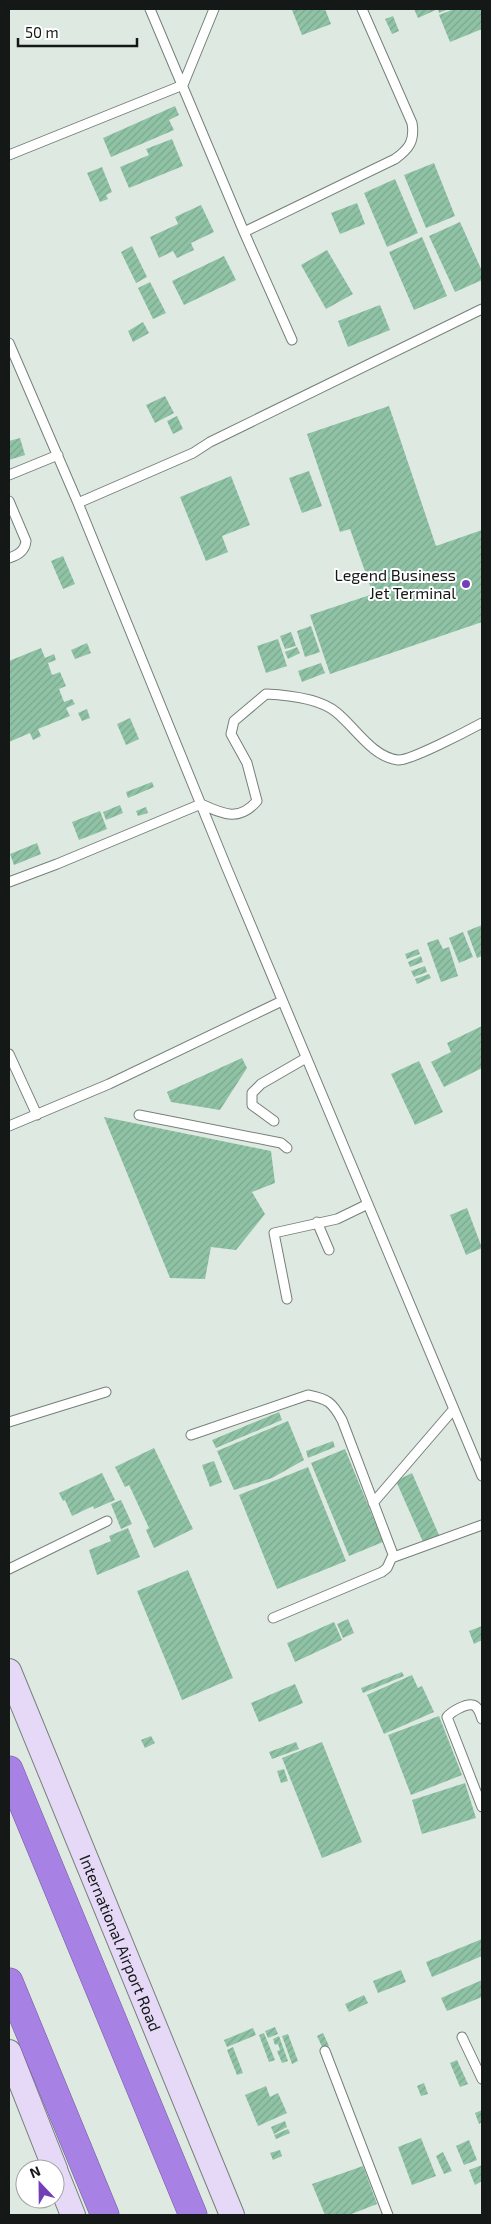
<svg xmlns="http://www.w3.org/2000/svg" width="491" height="2224" font-family="'Exo 2',sans-serif">
	<defs>
		<pattern id="building-hatch" width="6" height="6" patternUnits="userSpaceOnUse" patternTransform="scale(1.25)"><rect width="6" height="6" fill="#90c3a6"/><path d="M-1 1l2-2M0 6l6-6M5 7l2-2" fill="none" stroke="#7ba78e"/></pattern>
	</defs>
	<rect width="100%" height="100%" fill="#dee9e2"/>
	<path fill="url(#building-hatch)" d="M 296,9 L 325,9 L 331,24 L 302,35 L 292,10 Z
		M 414,9 L 449,9 L 439,13 L 438,9 L 418,18 Z
		M 454,9 L 482,9 L 482,29 L 450,42 L 439,15 Z
		M 393,16 L 399,31 L 392,34 L 385,19 Z
		M 175,106 L 179,115 L 169,120 L 174,130 L 111,157 L 103,138 Z
		M 172,139 L 183,166 L 129,188 L 120,167 L 149,155 L 146,149 Z
		M 434,163 L 455,216 L 426,228 L 404,175 Z
		M 102,167 L 112,192 L 106,195 L 108,199 L 100,202 L 87,173 Z
		M 395,179 L 418,233 L 387,247 L 364,193 Z
		M 357,203 L 365,224 L 340,234 L 331,213 Z
		M 201,205 L 214,232 L 191,243 L 194,250 L 177,258 L 173,251 L 159,258 L 150,237 L 178,224 L 175,217 Z
		M 460,222 L 482,271 L 482,280 L 455,292 L 429,236 Z
		M 422,237 L 447,296 L 414,310 L 389,252 Z
		M 132,246 L 147,277 L 136,283 L 121,252 Z
		M 327,250 L 353,294 L 326,309 L 301,265 Z
		M 224,256 L 236,280 L 184,305 L 172,281 Z
		M 150,282 L 166,313 L 153,319 L 138,288 Z
		M 380,305 L 390,330 L 348,347 L 338,321 Z
		M 143,322 L 149,333 L 133,342 L 128,331 Z
		M 165,396 L 174,413 L 155,423 L 146,405 Z
		M 389,406 L 436,546 L 482,530 L 482,622 L 330,674 L 310,615 L 373,594 L 350,529 L 340,532 L 307,434 Z
		M 177,416 L 183,429 L 173,434 L 167,421 Z
		M 20,438 L 25,455 L 9,460 L 9,441 Z
		M 309,471 L 322,506 L 302,513 L 289,478 Z
		M 231,476 L 250,525 L 222,536 L 228,552 L 206,561 L 180,497 Z
		M 63,556 L 75,584 L 63,589 L 51,561 Z
		M 311,626 L 320,652 L 305,657 L 297,631 Z
		M 291,632 L 296,646 L 285,649 L 280,636 Z
		M 278,639 L 287,666 L 266,673 L 257,646 Z
		M 87,643 L 91,653 L 75,659 L 71,650 Z
		M 297,647 L 300,653 L 288,659 L 285,652 Z
		M 41,648 L 45,658 L 54,654 L 56,660 L 48,663 L 52,675 L 60,672 L 66,686 L 59,689 L 64,702 L 72,699 L 75,704 L 66,708 L 70,716 L 38,729 L 41,736 L 33,740 L 30,733 L 9,742 L 9,661 Z
		M 321,663 L 325,673 L 302,682 L 298,671 Z
		M 87,709 L 90,718 L 82,721 L 78,713 Z
		M 130,718 L 139,739 L 126,745 L 117,724 Z
		M 152,782 L 154,787 L 128,798 L 126,792 Z
		M 120,805 L 123,813 L 106,820 L 103,812 Z
		M 146,807 L 148,813 L 138,816 L 136,811 Z
		M 100,811 L 107,829 L 79,840 L 72,822 Z
		M 37,843 L 41,854 L 14,865 L 10,854 Z
		M 482,925 L 482,956 L 477,958 L 467,931 Z
		M 463,932 L 473,957 L 459,963 L 449,938 Z
		M 438,939 L 443,949 L 449,947 L 458,976 L 441,982 L 427,943 Z
		M 418,949 L 420,954 L 407,959 L 405,954 Z
		M 421,956 L 423,962 L 410,967 L 408,962 Z
		M 425,966 L 427,972 L 414,977 L 411,971 Z
		M 429,974 L 431,978 L 417,984 L 415,979 Z
		M 482,1026 L 482,1068 L 444,1087 L 431,1062 L 451,1052 L 447,1043 Z
		M 242,1058 L 247,1068 L 220,1110 L 171,1102 L 167,1092 Z
		M 419,1061 L 443,1112 L 415,1125 L 391,1074 Z
		M 104,1117 L 271,1151 L 275,1183 L 252,1192 L 265,1214 L 236,1250 L 211,1247 L 205,1279 L 170,1278 Z
		M 467,1208 L 482,1248 L 466,1255 L 450,1215 Z
		M 279,1412 L 282,1420 L 216,1448 L 212,1440 Z
		M 288,1421 L 304,1460 L 272,1478 L 234,1490 L 217,1451 Z
		M 333,1441 L 335,1447 L 308,1458 L 306,1451 Z
		M 154,1448 L 193,1529 L 154,1548 L 146,1530 L 149,1528 L 129,1485 L 125,1487 L 115,1467 Z
		M 345,1449 L 383,1542 L 349,1556 L 311,1463 Z
		M 214,1461 L 222,1482 L 210,1487 L 202,1465 Z
		M 308,1467 L 346,1561 L 277,1589 L 239,1495 Z
		M 102,1473 L 115,1500 L 94,1509 L 93,1506 L 72,1516 L 65,1500 L 63,1501 L 59,1493 Z
		M 412,1473 L 439,1535 L 423,1542 L 396,1481 Z
		M 121,1500 L 132,1524 L 121,1529 L 111,1504 Z
		M 128,1528 L 140,1557 L 97,1575 L 89,1550 L 111,1541 L 109,1536 Z
		M 188,1570 L 233,1678 L 182,1700 L 137,1591 Z
		M 348,1619 L 354,1633 L 343,1638 L 337,1624 Z
		M 334,1622 L 342,1640 L 295,1662 L 287,1643 Z
		M 482,1626 L 482,1640 L 474,1644 L 469,1631 Z
		M 402,1672 L 404,1676 L 363,1693 L 361,1688 Z
		M 412,1675 L 418,1688 L 422,1686 L 434,1712 L 384,1734 L 367,1695 Z
		M 295,1684 L 303,1703 L 259,1722 L 251,1703 Z
		M 439,1716 L 462,1775 L 411,1795 L 388,1735 Z
		M 151,1736 L 155,1743 L 145,1748 L 141,1740 Z
		M 296,1742 L 299,1749 L 272,1759 L 269,1752 Z
		M 322,1742 L 362,1842 L 322,1858 L 282,1758 Z
		M 284,1769 L 288,1781 L 281,1783 L 277,1771 Z
		M 465,1783 L 476,1818 L 422,1834 L 412,1800 Z
		M 482,1939 L 482,1956 L 432,1977 L 426,1962 Z
		M 401,1970 L 406,1982 L 378,1993 L 373,1981 Z
		M 482,1980 L 482,1997 L 447,2011 L 441,1998 Z
		M 364,1995 L 368,2003 L 349,2012 L 345,2004 Z
		M 275,2027 L 278,2034 L 268,2038 L 265,2031 Z
		M 253,2028 L 256,2035 L 227,2047 L 224,2040 Z
		M 264,2033 L 275,2060 L 269,2062 L 259,2035 Z
		M 323,2033 L 329,2046 L 323,2049 L 317,2036 Z
		M 288,2034 L 298,2061 L 292,2064 L 282,2036 Z
		M 279,2036 L 288,2061 L 282,2063 L 277,2051 L 280,2050 L 278,2044 L 275,2045 L 273,2039 Z
		M 233,2047 L 243,2073 L 237,2075 L 227,2050 Z
		M 457,2060 L 468,2084 L 460,2087 L 450,2063 Z
		M 424,2083 L 428,2094 L 421,2096 L 417,2086 Z
		M 266,2086 L 270,2097 L 278,2093 L 287,2113 L 258,2126 L 245,2095 Z
		M 482,2110 L 482,2122 L 479,2124 L 475,2113 Z
		M 285,2121 L 287,2127 L 274,2134 L 271,2127 Z
		M 288,2129 L 290,2133 L 276,2139 L 274,2135 Z
		M 421,2138 L 436,2176 L 412,2185 L 398,2147 Z
		M 469,2140 L 477,2160 L 464,2165 L 456,2146 Z
		M 280,2150 L 282,2156 L 273,2160 L 270,2153 Z
		M 443,2152 L 452,2171 L 444,2174 L 436,2156 Z
		M 482,2165 L 482,2181 L 475,2185 L 469,2170 Z
		M 363,2166 L 377,2204 L 349,2215 L 325,2215 L 312,2184 Z"/>
	<g fill="none" stroke-linecap="round" stroke-linejoin="round">
		<g stroke="#768079" stroke-width="11">
			<path id="lane" d="M 150,9 L 244,232 L 292,340
				M 9,155 L 183,85 L 214,9
				M 244,232 L 395,159 C 409,149 415,141 412,123 L 362,9
				M 9,343 L 78,503 L 226,866 L 482,1476
				M 9,475 L 58,455
				M 9,501 L 26,541 C 25,551 18,555 9,558
				M 78,503 L 193,453 L 210,442 L 482,309
				M 9,882 L 57,864 L 201,804 C 223,814 239,822 257,801 L 247,763 L 231,734 L 234,721 L 266,694 C 287,695 319,698 336,712 C 355,727 372,757 398,760 C 410,761 469,730 482,723
				M 9,1054 L 37,1115
				M 139,1115 L 281,1143 L 287,1148
				M 274,1121 L 252,1105 L 252,1093 L 261,1084 L 306,1058
				M 9,1126 L 109,1084 L 282,1001
				M 317,1222 L 329,1250
				M 287,1299 L 274,1233 L 337,1219 L 368,1204
				M 9,1422 L 106,1392
				M 191,1435 L 308,1395 C 328,1399 332,1402 342,1420 L 394,1557 L 392,1557 L 387,1568 L 382,1572 L 273,1618
				M 373,1503 L 453,1410
				M 394,1557 L 482,1525
				M 9,1569 L 107,1521
				M 482,1719 C 480,1714 479,1707 473,1705 C 466,1703 451,1712 447,1717 L 482,1807
				M 462,2037 L 482,2079
				M 325,2051 L 388,2215"/>
		</g>
		<g stroke="#768079" stroke-width="26">
			<g id="secondary">
				<path id="s1" d="M 9,1671 L 232,2215"/>
				<path d="M 9,2052 L 55,2169"/>
				<path d="M 55,2170 L 73,2215"/>
			</g>
		</g>
		<g stroke="#745c9c" stroke-width="29">
			<path id="highway" d="M 9,1770 L 193,2215
				M 9,1982 L 105,2215"/>
		</g>
		<use href="#lane" stroke="#fff" stroke-width="9"/>
		<use href="#secondary" stroke="#e5d9f7" stroke-width="24"/>
		<use href="#highway" stroke="#a781e4" stroke-width="28"/>
	</g>
	<circle fill="#733fb6" stroke="#fff" stroke-width="2" cx="466" cy="584" r="5"/>
	<g text-anchor="middle" stroke-width="4" stroke-linejoin="round" paint-order="stroke">
		<g font-size="16" fill="#141816" stroke="#fff" text-anchor="end">
			<text x="456" y="581">Legend Business<tspan x="456" dy="18">Jet Terminal</tspan></text>
		</g>
		<g font-size="16" fill="#141816" stroke="#fff">
			<text dy="6" stroke="none"><textPath href="#s1" startOffset="294">International Airport Road</textPath></text>
		</g>
	</g>
	<rect width="491" height="2224" fill="none" stroke="#141816" stroke-width="20"/>
	<g transform="translate(40 2184) rotate(338)"><circle r="24" fill="#ffffff" stroke="#a1a3a2"/>
	<path d="M0-4L9 19L0 12L-9 19Z" fill="#733fb6"/>
	<text y="-8" font-size="14" font-weight="bold" text-anchor="middle" fill="#141816">N</text>
	</g>
	<path d="M18 38v8h119v-8" fill="none" stroke="#141816" stroke-width="2.5"/>
	<text x="25" y="38" font-size="15" fill="#141816" stroke="#ffffff" stroke-width="4" paint-order="stroke">50 m</text>
</svg>
